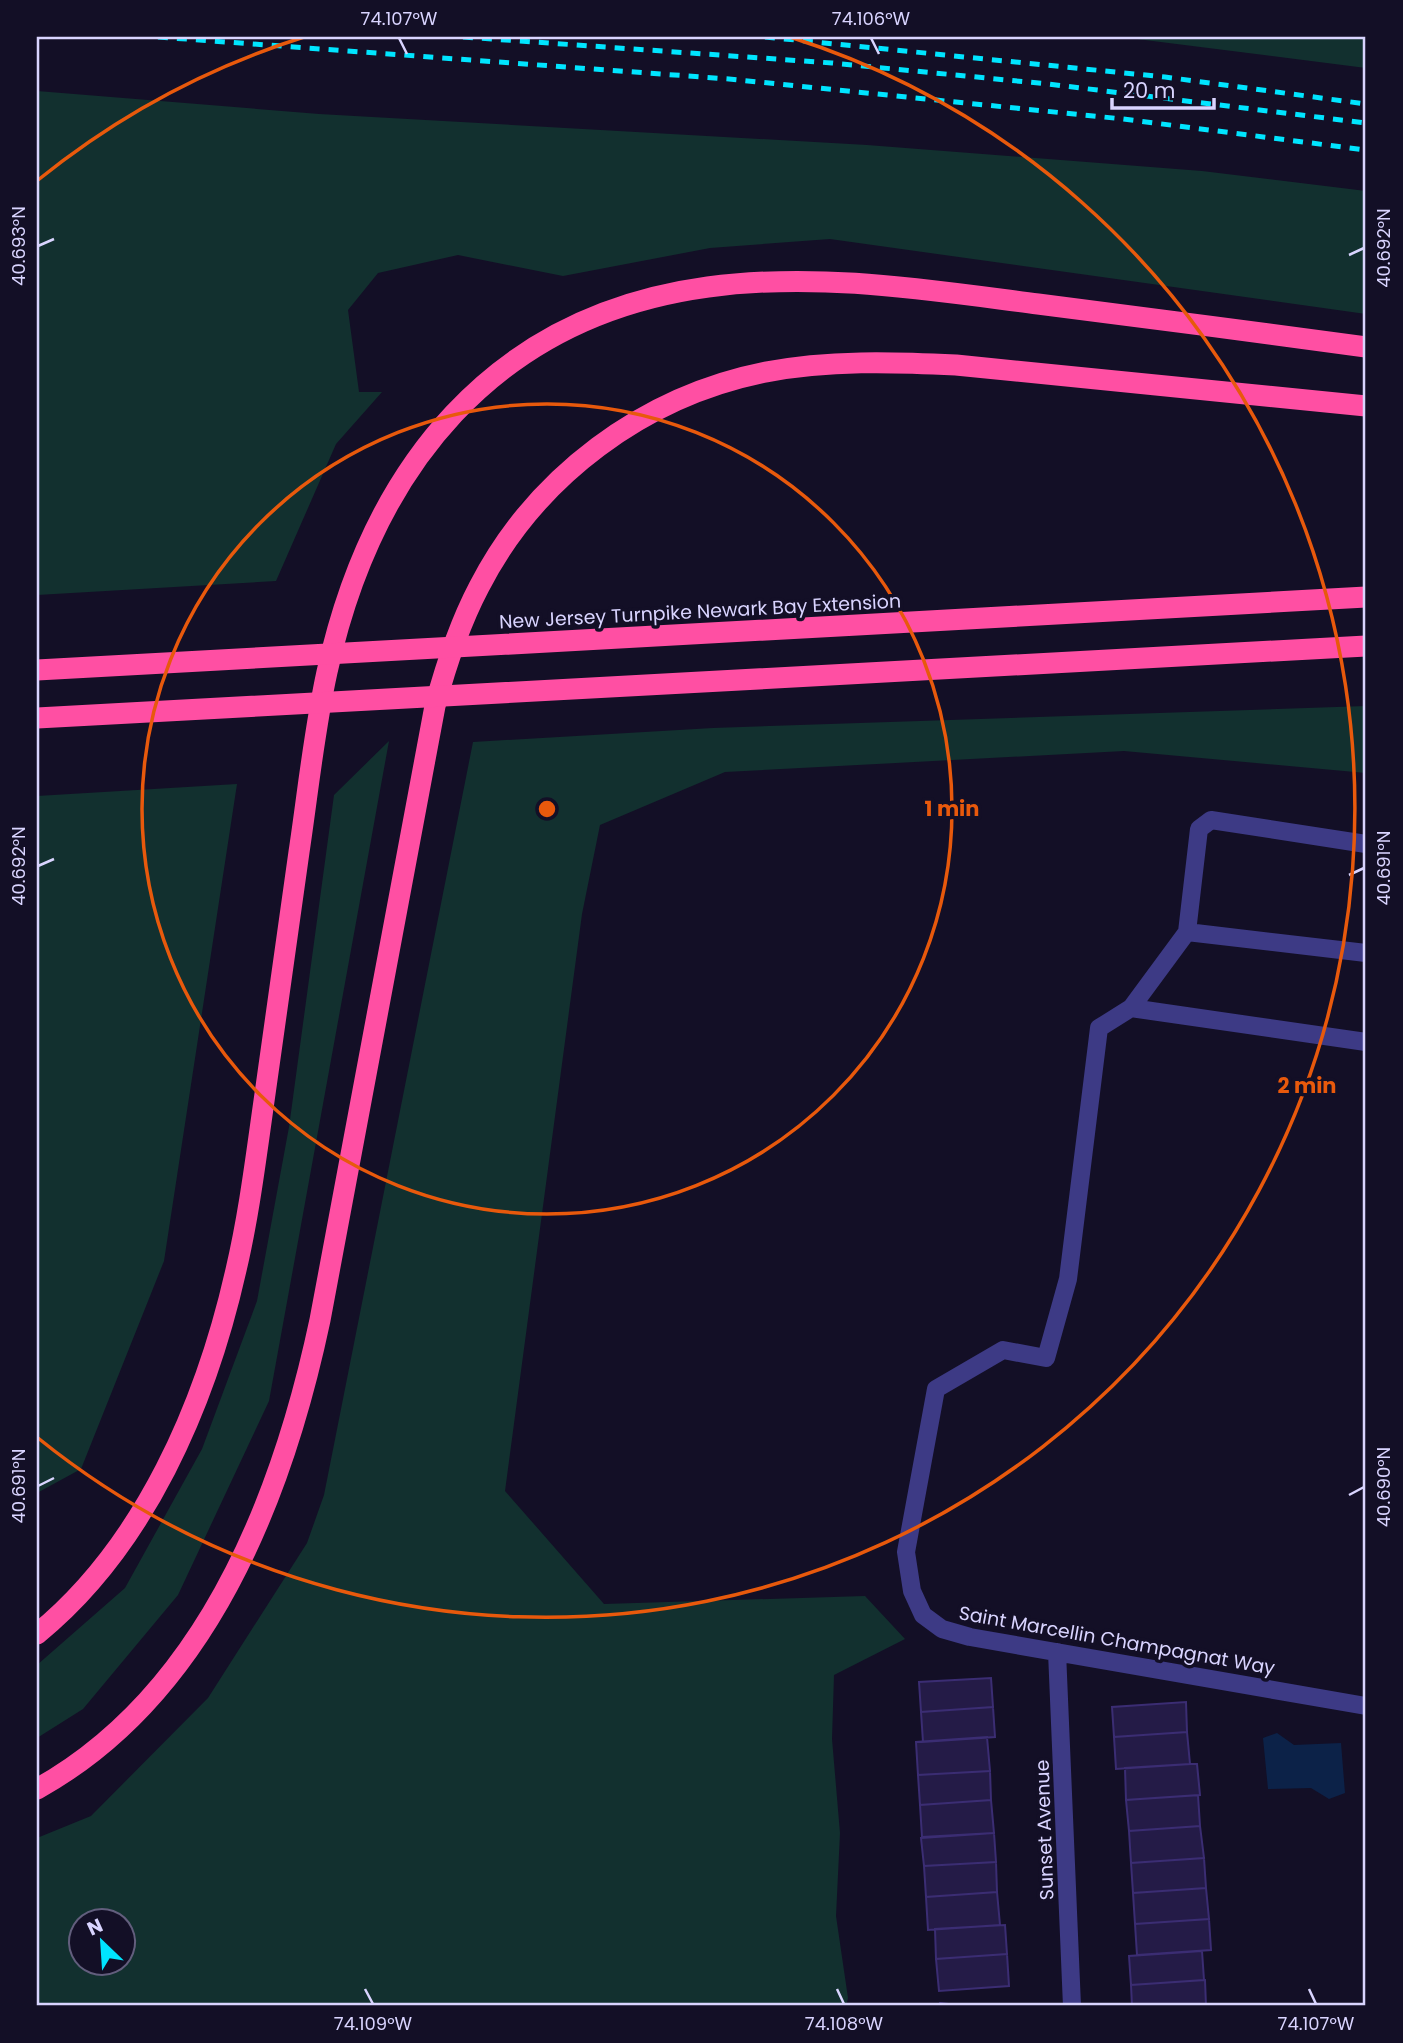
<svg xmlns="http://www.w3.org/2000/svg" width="1403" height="2043" font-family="Poppins,sans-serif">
	<rect width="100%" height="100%" fill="#130f26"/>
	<path fill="#12302f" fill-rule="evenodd" d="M 1121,37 L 1366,37 L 1366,68 Z
		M 37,91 L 319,114 L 867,145 L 1202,171 L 1366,191 L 1366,314 L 830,239 L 710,248 L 563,276 L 458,255 L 378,273 L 348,310 L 359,392 L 382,392 L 336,444 L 276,581 L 37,595 Z
		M 1366,706 L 1366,773 L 1124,751 L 725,772 L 600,825 L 582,914 L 505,1491 L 604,1604 L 865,1596 L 905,1639 L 834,1675 L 832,1739 L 840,1833 L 836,1916 L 848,1998 L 846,2006 L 37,2006 L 37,1838 L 91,1816 L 208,1698 L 307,1543 L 324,1495 L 473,742 L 713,728 ZM 122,1920 L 122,1962 L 80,1962 L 80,1920 Z
		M 389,741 L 269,1401 L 178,1595 L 83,1709 L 37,1738 L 37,1665 L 125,1588 L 202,1449 L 257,1301 L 289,1127 L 334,795 Z
		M 237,784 L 164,1261 L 81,1469 L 37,1493 L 37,796 Z"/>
	<path fill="#0c2248" d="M 1277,1733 L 1294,1745 L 1341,1743 L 1345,1793 L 1329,1799 L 1311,1788 L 1268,1789 L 1263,1738 Z"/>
	<path fill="#241b47" stroke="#3b2d73" stroke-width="2" d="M 991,1678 L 993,1707 L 921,1712 L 919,1682 Z
		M 1186,1702 L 1187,1732 L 1114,1737 L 1112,1707 Z
		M 993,1707 L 995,1737 L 923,1742 L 921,1712 Z
		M 1187,1732 L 1190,1764 L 1116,1769 L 1114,1737 Z
		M 987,1737 L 990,1771 L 918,1775 L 916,1742 Z
		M 1190,1764 L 1197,1764 L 1200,1795 L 1126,1800 L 1125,1768 Z
		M 990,1771 L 991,1800 L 920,1805 L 918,1775 Z
		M 1198,1795 L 1200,1826 L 1129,1831 L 1126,1800 Z
		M 991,1800 L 994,1833 L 922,1837 L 920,1805 Z
		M 1200,1826 L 1204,1858 L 1131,1863 L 1129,1831 Z
		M 994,1833 L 996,1862 L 924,1866 L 921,1838 Z
		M 1204,1858 L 1206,1888 L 1133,1893 L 1131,1863 Z
		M 996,1862 L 997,1892 L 926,1897 L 924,1866 Z
		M 1206,1888 L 1209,1919 L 1135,1924 L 1133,1893 Z
		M 997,1892 L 1000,1925 L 928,1930 L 926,1897 Z
		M 1209,1919 L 1211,1950 L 1137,1955 L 1135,1924 Z
		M 1005,1925 L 1007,1954 L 936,1959 L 935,1929 Z
		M 1202,1951 L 1204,1980 L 1131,1985 L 1129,1956 Z
		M 1007,1954 L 1009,1986 L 939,1991 L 936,1959 Z
		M 1205,1980 L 1206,2006 L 1132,2006 L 1131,1985 Z
		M 940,2003 L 966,2006 L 939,2006 Z"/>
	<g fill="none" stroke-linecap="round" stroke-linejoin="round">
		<path stroke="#3d3a85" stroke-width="18" d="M 1366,844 L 1211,820 L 1199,829 L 1187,932 L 1366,953
			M 1187,932 L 1131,1008 L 1099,1028 L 1068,1279 L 1046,1358 L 1003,1350 L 936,1389 L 906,1552 L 912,1591 L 923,1615 L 942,1629 L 970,1637 L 1366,1706
			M 1131,1008 L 1366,1042
			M 1057,1652 L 1072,2006"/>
		<path stroke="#ff4fa3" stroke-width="21" d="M 37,1634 C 145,1546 206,1403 236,1270 C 249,1215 256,1157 264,1101 C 275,1018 287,935 299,852 C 308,792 314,731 327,672 C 372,468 493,316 708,287 C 819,272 928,290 1038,304 C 1147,318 1257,332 1366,347
			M 37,1789 C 206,1695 282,1499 320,1320 L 435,706 C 446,665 459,625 479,587 C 536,476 644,396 766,372 C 829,360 893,362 956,365 L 1366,406"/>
		<path stroke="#00e5ff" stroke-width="5" stroke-dasharray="10 9" stroke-linecap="butt" d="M 158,37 L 729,79 L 1123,119 L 1366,150
			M 463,37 L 832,63 L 1048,84 L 1366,123
			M 765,37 L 1165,77 L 1366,104"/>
		<path stroke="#ff4fa3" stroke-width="21" d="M 37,670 L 1366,597
			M 37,718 L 1366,646"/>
	</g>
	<path fill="none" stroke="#d9d4ff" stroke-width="2.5" d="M 399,38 L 407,54M 871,38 L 879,54M 38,246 L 54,239M 1349,255 L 1364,248M 38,866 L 54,859M 1349,875 L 1364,868M 38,1486 L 54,1478M 1349,1495 L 1364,1487M 365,1989 L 373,2004M 837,1989 L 844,2004M 1309,1989 L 1316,2004"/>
	<g fill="none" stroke="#e8590c" stroke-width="3.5">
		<circle cx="547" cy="809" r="405"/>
		<path d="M38 180A809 809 0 0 1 304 37M790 37A809 809 0 1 1 38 1438"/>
	</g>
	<g text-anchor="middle" stroke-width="7" stroke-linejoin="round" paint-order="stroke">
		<g font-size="19" fill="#d9d4ff" stroke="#130f26">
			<text transform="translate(700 611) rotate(-3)" y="7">New Jersey Turnpike Newark Bay Extension</text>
			<text transform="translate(1117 1640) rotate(10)" y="7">Saint Marcellin Champagnat Way</text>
			<text transform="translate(1044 1830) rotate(-92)" y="7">Sunset Avenue</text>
		</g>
	</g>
	<circle cx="547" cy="809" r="10" fill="#e8590c" stroke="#130f26" stroke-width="3.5"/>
	<g font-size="21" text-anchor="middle" font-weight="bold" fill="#e8590c" stroke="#130f26" stroke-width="7" stroke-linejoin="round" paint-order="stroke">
		<text x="952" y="816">1 min</text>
		<text x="1307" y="1093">2 min</text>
	</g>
	<rect width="1403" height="2043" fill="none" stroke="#130f26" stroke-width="77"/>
	<g transform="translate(102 1942) rotate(335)"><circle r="33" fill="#130f26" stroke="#625e7d" stroke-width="2"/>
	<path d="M0-5L12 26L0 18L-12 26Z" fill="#00e5ff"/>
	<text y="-10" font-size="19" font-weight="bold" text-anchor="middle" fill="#d9d4ff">N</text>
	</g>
	<path d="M1112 98v10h102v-10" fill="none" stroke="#d9d4ff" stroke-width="3.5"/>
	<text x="1123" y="98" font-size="21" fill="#d9d4ff" stroke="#130f26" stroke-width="5" paint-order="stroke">20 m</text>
	<rect x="38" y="38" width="1326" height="1966" fill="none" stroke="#d9d4ff" stroke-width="2.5"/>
	<g font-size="18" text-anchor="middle" fill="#d9d4ff">
		<text x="399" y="25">74.107°W</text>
		<text x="871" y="25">74.106°W</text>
		<text transform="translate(19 246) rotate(-90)" y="6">40.693°N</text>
		<text transform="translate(1384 248) rotate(-90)" y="6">40.692°N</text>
		<text transform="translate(19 866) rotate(-90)" y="6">40.692°N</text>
		<text transform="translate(1384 868) rotate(-90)" y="6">40.691°N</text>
		<text transform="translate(19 1486) rotate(-90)" y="6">40.691°N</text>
		<text transform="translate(1384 1487) rotate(-90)" y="6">40.690°N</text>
		<text x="373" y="2030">74.109°W</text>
		<text x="844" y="2030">74.108°W</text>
		<text x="1316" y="2030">74.107°W</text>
	</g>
</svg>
